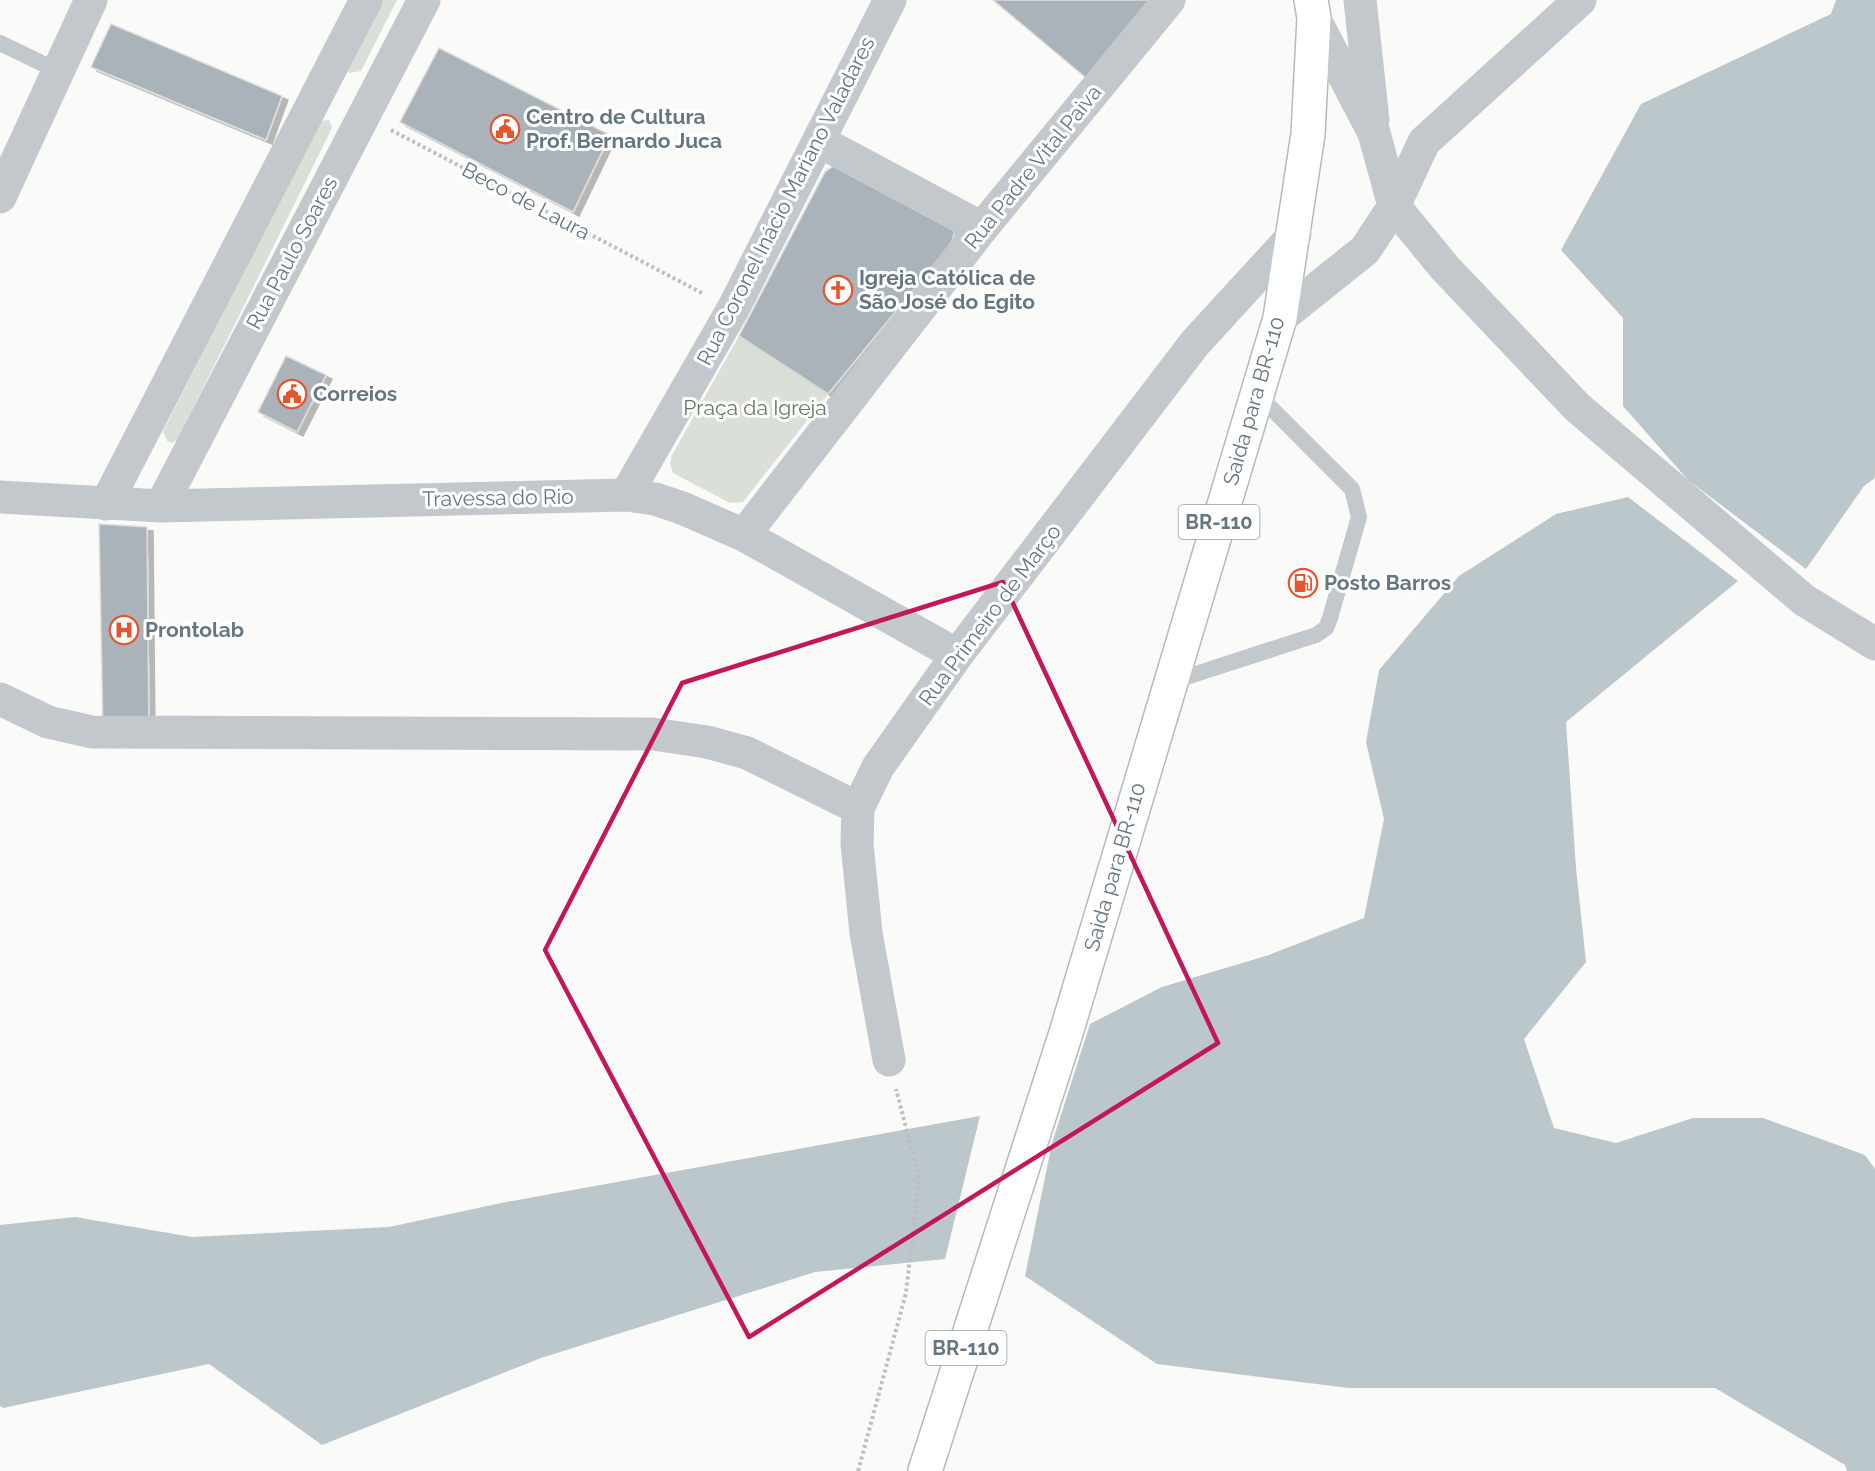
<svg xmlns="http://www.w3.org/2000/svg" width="1875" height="1471" font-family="Raleway,sans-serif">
	<defs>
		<filter id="shadow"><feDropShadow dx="6" dy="4" stdDeviation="0" flood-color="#0004"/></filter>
	</defs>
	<rect width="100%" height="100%" fill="#fafaf8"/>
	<path fill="#dadfd7" d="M 378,0 L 397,0 L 361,71 L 350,73 L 346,69 Z
		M 329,120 L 332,128 L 178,439 L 172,443 L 167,441 L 163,431 L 320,121 Z
		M 739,336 L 828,394 L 743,502 L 730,503 L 673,473 L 670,464 L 672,455 Z"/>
	<path fill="#bbc7cb" d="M 1836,0 L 1875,0 L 1875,478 L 1864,486 L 1806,569 L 1688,480 L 1623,406 L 1623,318 L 1561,250 L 1641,104 L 1831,14 Z
		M 1628,497 L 1738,581 L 1566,722 L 1576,868 L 1586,962 L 1524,1039 L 1554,1128 L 1616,1143 L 1693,1118 L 1763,1118 L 1865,1155 L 1875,1169 L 1875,1471 L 1847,1471 L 1845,1465 L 1715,1388 L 1349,1388 L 1157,1364 L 1025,1276 L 1052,1143 L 1090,1024 L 1162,987 L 1269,955 L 1364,918 L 1384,819 L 1366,742 L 1379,670 L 1459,576 L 1556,514 Z
		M 980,1116 L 945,1259 L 815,1272 L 541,1358 L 322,1445 L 209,1364 L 3,1408 L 0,1406 L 0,1225 L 75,1217 L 192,1237 L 389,1227 L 506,1202 Z"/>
	<path fill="#aab3b9" stroke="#dcdcda" stroke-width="1.5" filter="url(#shadow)" d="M 993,0 L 1156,0 L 1091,82 Z
		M 111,24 L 282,96 L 266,140 L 91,67 Z
		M 439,48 L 610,135 L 573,212 L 400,122 Z
		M 833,166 L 955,231 L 951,244 L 828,394 L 739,336 L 825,172 Z
		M 286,356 L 326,375 L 297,432 L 258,412 Z
		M 99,524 L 147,527 L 149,733 L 103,733 Z"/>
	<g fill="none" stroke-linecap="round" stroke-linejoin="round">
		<g stroke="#b5babe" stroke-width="36">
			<path id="primary" d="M 925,1471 L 1066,1033 L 1280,318 L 1308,134 L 1314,18 L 1311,0"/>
		</g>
		<path stroke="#bbbfc2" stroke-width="4" stroke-dasharray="3 3" stroke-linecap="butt" d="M 391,130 L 704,294
			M 858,1471 L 906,1293 L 919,1178 L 896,1089"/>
		<path stroke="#c3c8cc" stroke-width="16" d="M 0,43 L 58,71
			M 1171,682 L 1316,635 L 1326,628 L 1330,618 L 1359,517 L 1352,489 L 1257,394"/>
		<path stroke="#c3c8cc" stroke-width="33" d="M 1360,0 L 1373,120
			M 1314,18 L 1374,133 L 1394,206 L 1445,268 L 1577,407 L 1804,600 L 1875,644
			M 819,141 L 982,228
			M 0,197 L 91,0
			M 1280,318 L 1365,250 L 1394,206 L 1424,142 L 1580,0
			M 626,495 L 733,309 L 890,0
			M 0,497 L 161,506 L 626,495 L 655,499 L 682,508 L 744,535 L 957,655
			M 106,504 L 366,0
			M 161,506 L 424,0
			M 744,535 L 982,228 L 1169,0
			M 0,699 L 48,722 L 92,732 L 653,734 L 707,742 L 747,753 L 858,808
			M 889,1060 L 866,933 L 857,844 L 858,808 L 878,767 L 957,655 L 1195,343 L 1295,234"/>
		<use href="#primary" stroke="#fff" stroke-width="33"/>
	</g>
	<path fill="none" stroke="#c2185b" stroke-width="4.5" stroke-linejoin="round" d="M 1003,582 L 1218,1043 L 749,1337 L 545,950 L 682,683 Z"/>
	<defs>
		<g id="civic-ring" transform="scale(1.5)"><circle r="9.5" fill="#fff" stroke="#e4572e" stroke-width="1.5"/><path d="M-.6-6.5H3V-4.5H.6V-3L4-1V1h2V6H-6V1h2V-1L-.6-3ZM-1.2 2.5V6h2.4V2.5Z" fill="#e4572e"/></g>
		<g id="church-ring" transform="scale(1.5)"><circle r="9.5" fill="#fff" stroke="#e4572e" stroke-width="1.5"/><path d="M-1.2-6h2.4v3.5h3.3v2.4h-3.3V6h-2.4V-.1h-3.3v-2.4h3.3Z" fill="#e4572e"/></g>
		<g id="fuel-ring" transform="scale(1.5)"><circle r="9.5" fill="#fff" stroke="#e4572e" stroke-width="1.5"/><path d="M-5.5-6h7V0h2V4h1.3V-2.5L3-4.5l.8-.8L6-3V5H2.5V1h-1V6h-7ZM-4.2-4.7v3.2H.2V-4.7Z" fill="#e4572e"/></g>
		<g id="hospital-ring" transform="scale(1.5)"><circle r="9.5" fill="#fff" stroke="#e4572e" stroke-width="1.5"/><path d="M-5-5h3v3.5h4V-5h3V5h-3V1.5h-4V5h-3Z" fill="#e4572e"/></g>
	</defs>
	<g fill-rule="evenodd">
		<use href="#civic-ring" x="505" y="129"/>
		<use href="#church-ring" x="838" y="290"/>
		<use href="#civic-ring" x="292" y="394"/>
		<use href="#fuel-ring" x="1303" y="583"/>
		<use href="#hospital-ring" x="124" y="630"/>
	</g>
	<g text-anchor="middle" stroke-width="6" stroke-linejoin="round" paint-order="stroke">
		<g fill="#fff" stroke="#939fa8" stroke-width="1.5">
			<rect x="1178.5" y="505" width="81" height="34" rx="4.5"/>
			<rect x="925.5" y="1331" width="81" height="34" rx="4.5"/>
		</g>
		<g font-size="20" font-weight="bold" fill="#657683">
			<text x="1219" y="529">BR-110</text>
			<text x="966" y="1355">BR-110</text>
		</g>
		<g font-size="21" font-weight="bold" fill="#657683" stroke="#fff" text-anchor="start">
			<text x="526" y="124">Centro de Cultura<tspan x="526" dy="24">Prof. Bernardo Juca</tspan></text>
			<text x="859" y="285">Igreja Católica de<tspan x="859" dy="24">São José do Egito</tspan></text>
			<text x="313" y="401">Correios</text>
			<text x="1324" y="590">Posto Barros</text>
			<text x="145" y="637">Prontolab</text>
		</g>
		<g font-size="21" fill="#657683" stroke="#fff">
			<text transform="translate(1033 167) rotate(-51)" y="7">Rua Padre Vital Paiva</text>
			<text transform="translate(526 201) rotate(28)" y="7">Beco de Laura</text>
			<text transform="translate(786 201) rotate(-63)" y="7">Rua Coronel Inácio Mariano Valadares</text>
			<text transform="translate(292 253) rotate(-62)" y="7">Rua Paulo Soares</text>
			<text transform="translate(1254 401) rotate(-74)" y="7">Saida para BR-110</text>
			<text transform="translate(498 498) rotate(-1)" y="7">Travessa do Rio</text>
			<text transform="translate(990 615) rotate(-53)" y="7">Rua Primeiro de Março</text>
			<text transform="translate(1115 867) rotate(-74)" y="7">Saida para BR-110</text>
		</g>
		<g font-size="21" fill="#687a64" stroke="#fff">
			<text x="755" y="415">Praça da Igreja</text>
		</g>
	</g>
</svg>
